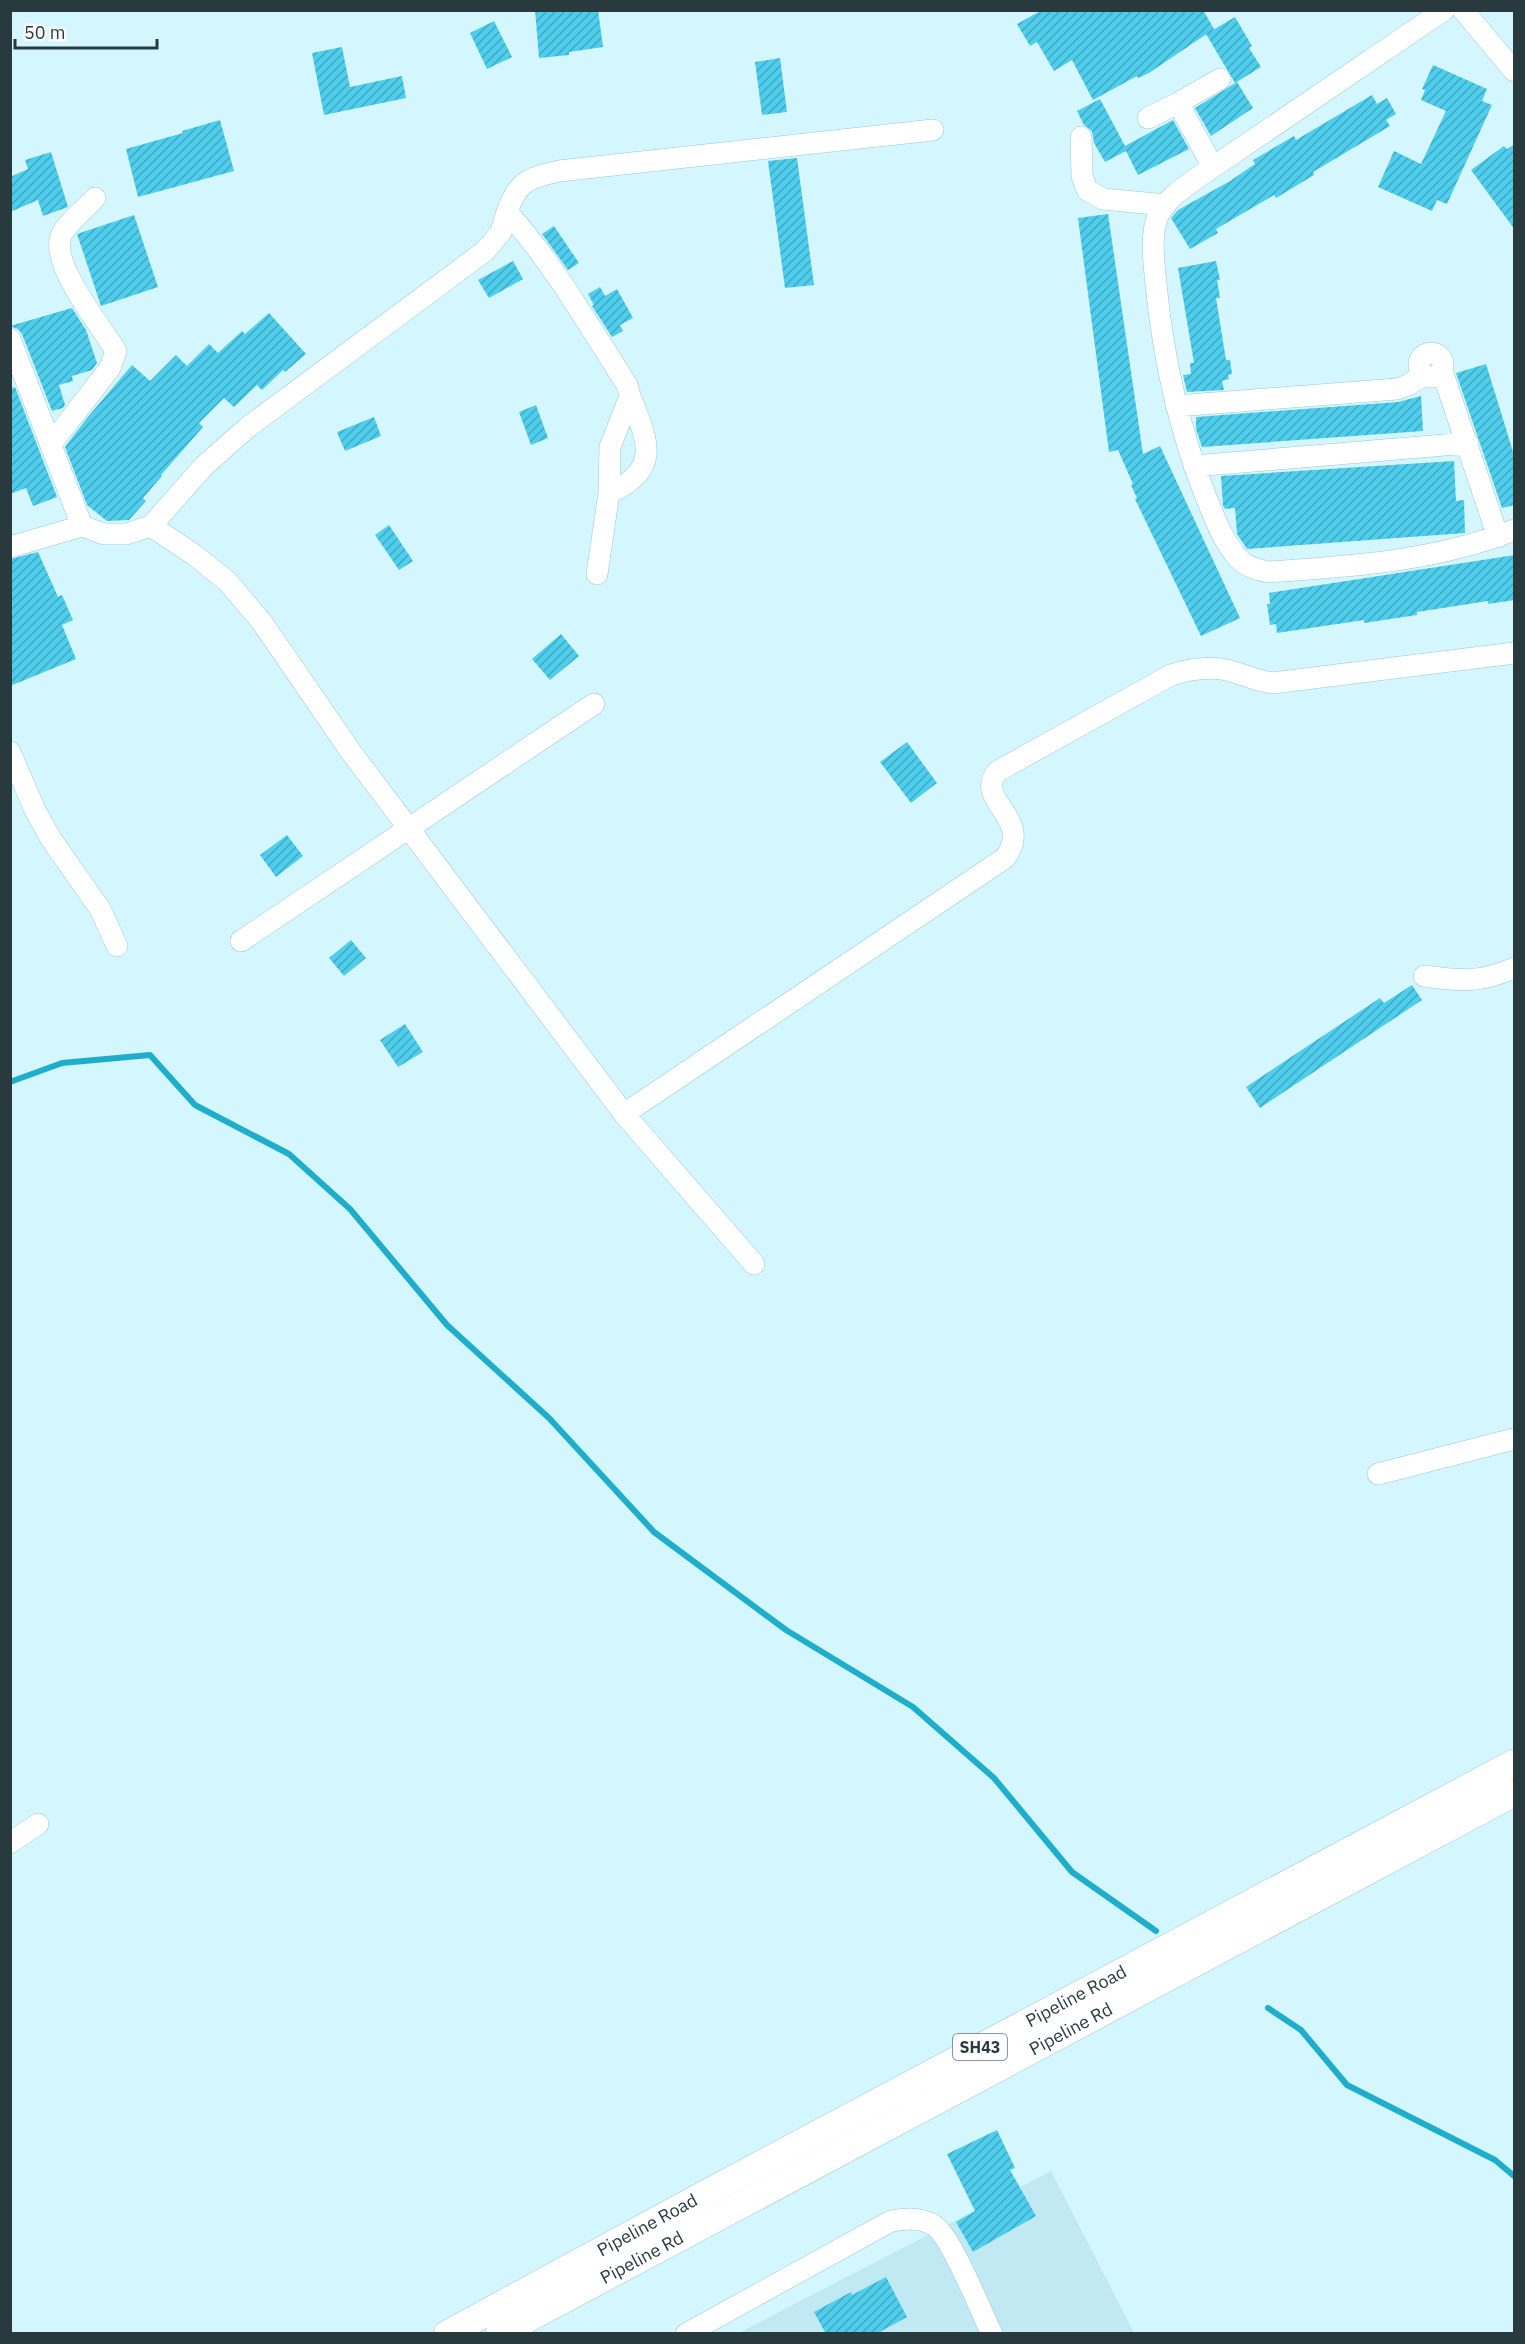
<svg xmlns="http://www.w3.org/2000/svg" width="1525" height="2344" font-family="'IBM Plex Sans',sans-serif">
	<defs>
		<pattern id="building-hatch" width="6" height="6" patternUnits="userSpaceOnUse" patternTransform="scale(1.5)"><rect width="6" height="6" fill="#4eceec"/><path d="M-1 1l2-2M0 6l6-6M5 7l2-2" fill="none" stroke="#41a8c1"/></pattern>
	</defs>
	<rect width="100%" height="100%" fill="#d3f6ff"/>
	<path fill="#c0e9f3" d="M 1051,2171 L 1134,2333 L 737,2334 Z"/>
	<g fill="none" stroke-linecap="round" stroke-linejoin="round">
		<path stroke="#1eaecb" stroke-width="6" d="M 10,1082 L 62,1063 L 150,1055 L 195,1105 L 289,1154 L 350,1209 L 447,1325 L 549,1418 L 654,1532 L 786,1630 L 913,1707 L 994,1778 L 1072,1872 L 1156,1931
			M 1268,2008 L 1301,2030 L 1347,2085 L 1495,2160 L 1514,2176"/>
	</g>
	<path fill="url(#building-hatch)" d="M 535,10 L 598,10 L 603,47 L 569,52 L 569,55 L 539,58 Z
		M 1042,10 L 1203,10 L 1214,29 L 1149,73 L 1138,78 L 1137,76 L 1093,100 L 1072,60 L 1054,71 L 1037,42 L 1030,46 L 1017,24 Z
		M 1235,17 L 1252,46 L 1249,48 L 1261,67 L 1235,83 L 1206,34 Z
		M 494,21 L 512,57 L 487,69 L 470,33 Z
		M 342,47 L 350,87 L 402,76 L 406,98 L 324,115 L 312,53 Z
		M 780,58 L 787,112 L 762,115 L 755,62 Z
		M 1433,65 L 1487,89 L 1482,101 L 1492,105 L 1447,204 L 1437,200 L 1432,211 L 1378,187 L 1394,151 L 1421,164 L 1446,111 L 1421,100 L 1425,90 L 1422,89 Z
		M 1237,82 L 1253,108 L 1211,136 L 1195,108 Z
		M 1372,95 L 1377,104 L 1387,98 L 1396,114 L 1386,120 L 1390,126 L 1313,172 L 1314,175 L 1276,198 L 1274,195 L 1216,229 L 1218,233 L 1190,249 L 1171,218 L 1178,210 L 1230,181 L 1255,164 L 1253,160 L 1294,136 L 1296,140 Z
		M 1100,99 L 1125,146 L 1173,120 L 1189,149 L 1138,175 L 1126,151 L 1105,162 L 1094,143 L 1092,131 L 1084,125 L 1077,111 Z
		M 220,120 L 234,171 L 138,197 L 126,149 L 183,133 L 182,131 Z
		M 1515,144 L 1515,230 L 1471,170 L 1504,146 L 1507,149 Z
		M 51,152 L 68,207 L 43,216 L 38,200 L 10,212 L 10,177 L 28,169 L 25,160 Z
		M 797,158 L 814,285 L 785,288 L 768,161 Z
		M 1108,214 L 1143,454 L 1160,446 L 1240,618 L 1201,636 L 1135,499 L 1137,498 L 1131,485 L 1133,484 L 1118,450 L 1109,452 L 1078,218 Z
		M 134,215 L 158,287 L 101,306 L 77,234 Z
		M 554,226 L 579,263 L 568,270 L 542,234 Z
		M 513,261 L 523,279 L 489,298 L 478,280 Z
		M 1216,261 L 1220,280 L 1217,280 L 1220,298 L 1216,298 L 1226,360 L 1230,360 L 1232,374 L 1228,375 L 1229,379 L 1222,381 L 1224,390 L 1187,392 L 1183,375 L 1191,374 L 1190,363 L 1194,363 L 1178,268 Z
		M 600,287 L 605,296 L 617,289 L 633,318 L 620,325 L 623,331 L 612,337 L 592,306 L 594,305 L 588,294 Z
		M 72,308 L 86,330 L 97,363 L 92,370 L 72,376 L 73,381 L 59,385 L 65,405 L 63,408 L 52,411 L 22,334 L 18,329 L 10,326 Z
		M 269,313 L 306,354 L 285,372 L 283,370 L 262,390 L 257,385 L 234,407 L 224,398 L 199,423 L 203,427 L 161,475 L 162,476 L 143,498 L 146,501 L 129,520 L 107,521 L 87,505 L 65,447 L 87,418 L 132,365 L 150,381 L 176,355 L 187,366 L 209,344 L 218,353 L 242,331 L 245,334 Z
		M 1486,364 L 1515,458 L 1515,505 L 1502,508 L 1456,373 Z
		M 15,387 L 57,497 L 33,506 L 26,488 L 10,494 L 10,389 Z
		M 1421,396 L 1423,431 L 1202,447 L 1196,429 L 1196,417 L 1398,402 Z
		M 536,405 L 548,438 L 531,445 L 519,412 Z
		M 374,417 L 381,436 L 345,451 L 337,432 Z
		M 1454,461 L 1456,501 L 1464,500 L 1465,533 L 1247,549 L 1237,534 L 1235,508 L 1225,509 L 1223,505 L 1221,476 Z
		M 389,525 L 413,561 L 399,570 L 375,535 Z
		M 38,552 L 58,597 L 62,595 L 73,620 L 62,625 L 76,659 L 10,686 L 10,559 Z
		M 1515,555 L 1515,600 L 1488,604 L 1488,601 L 1417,612 L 1417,615 L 1364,623 L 1364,620 L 1277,633 L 1276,624 L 1270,625 L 1267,604 L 1270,604 L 1269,593 Z
		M 561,634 L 579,656 L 550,680 L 532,659 Z
		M 907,742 L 937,783 L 911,803 L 880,762 Z
		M 287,835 L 303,856 L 276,877 L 260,855 Z
		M 351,940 L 366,958 L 344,976 L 329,958 Z
		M 1412,985 L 1422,1000 L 1260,1108 L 1246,1087 L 1380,998 L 1384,1003 Z
		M 405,1024 L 423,1052 L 398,1067 L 380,1040 Z
		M 997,2130 L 1015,2168 L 1010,2170 L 1036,2216 L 973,2252 L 956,2222 L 975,2211 L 947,2154 Z
		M 886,2277 L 907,2317 L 876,2334 L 826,2334 L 814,2312 L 851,2292 L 852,2295 Z"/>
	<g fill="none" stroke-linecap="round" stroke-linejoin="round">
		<g stroke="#9ec8d3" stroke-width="22">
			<path id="minor" d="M 1444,10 L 1197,178 C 1182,189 1166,199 1158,216 C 1150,234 1154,265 1156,284 C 1163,357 1179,429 1206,497 C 1215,519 1222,539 1237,557 C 1246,567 1257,570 1269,572 C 1353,566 1436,561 1514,530
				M 1463,10 L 1514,71
				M 1178,103 L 1220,79
				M 1148,118 L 1178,103 L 1213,167
				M 1081,137 L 1082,176 L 1087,190 L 1103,199 L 1166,205
				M 507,212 C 518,181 528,178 559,171 L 933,130
				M 10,339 L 82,526 L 104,534 L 126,534 L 151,526 L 204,466 L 248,427 L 485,251 L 501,232 L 507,212 C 554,264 589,326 627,385 L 630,396 L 610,447 L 609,493 L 597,574
				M1419 365a12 12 0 1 1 24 0a12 12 0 1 1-24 0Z
				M 1442,371 L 1498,537
				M 1176,406 L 1397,389 L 1408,385 L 1424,375
				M 51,444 L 110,368 L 116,351 C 102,327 50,265 61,236 C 65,225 87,207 95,198
				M 1194,466 L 1468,443
				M 609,493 C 663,469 647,440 630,396
				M 151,526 L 193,554 L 227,581 L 261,621 L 351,752 L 624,1114 L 754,1264
				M 10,547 L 82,526
				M 10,752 L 35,810 L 51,839 L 100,909 L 117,946
				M 241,941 L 594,704
				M 1424,976 C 1461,981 1480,983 1514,968
				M 624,1114 L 1005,858 C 1035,818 972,800 998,771 L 1171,675 C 1190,669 1208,666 1227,670 C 1243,674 1255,681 1273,683 L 1514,653
				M 1378,1474 L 1514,1439
				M 10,1843 L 38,1824
				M 686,2334 L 891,2221 C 905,2219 918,2217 932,2224 C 950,2232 981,2312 992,2334"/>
		</g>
		<g stroke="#9ec8d3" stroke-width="28">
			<g id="major">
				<path id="s1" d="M 447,2334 L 703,2195 L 1514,1763"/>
				<path id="s2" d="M 499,2334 L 1514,1793"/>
			</g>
		</g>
		<use href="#minor" stroke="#fff" stroke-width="21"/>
		<use href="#major" stroke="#fff" stroke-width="27"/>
	</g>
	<g text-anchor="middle" stroke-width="5" stroke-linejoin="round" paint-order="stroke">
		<rect fill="#fcfcfc" stroke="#687478" stroke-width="1.5" x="953" y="2034" width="54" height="26" rx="4.5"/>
		<g font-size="16" font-weight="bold" fill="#293a3f">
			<text x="980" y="2053">SH43</text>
		</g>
		<g font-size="18" fill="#293a3f" stroke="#fcfcfc">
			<text dy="6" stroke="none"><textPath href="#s1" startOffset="714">Pipeline Road</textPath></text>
			<text dy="6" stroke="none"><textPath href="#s2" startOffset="648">Pipeline Rd</textPath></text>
			<text dy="6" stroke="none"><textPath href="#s1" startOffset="228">Pipeline Road</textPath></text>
			<text dy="6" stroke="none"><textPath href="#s2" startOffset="162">Pipeline Rd</textPath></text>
		</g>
	</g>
	<rect width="1525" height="2344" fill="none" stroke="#293a3f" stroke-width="24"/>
	<path d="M15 39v9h142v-9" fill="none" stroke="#293a3f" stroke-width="3"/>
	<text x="24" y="39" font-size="18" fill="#293a3f" stroke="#fcfcfc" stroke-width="4.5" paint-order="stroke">50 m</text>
</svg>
